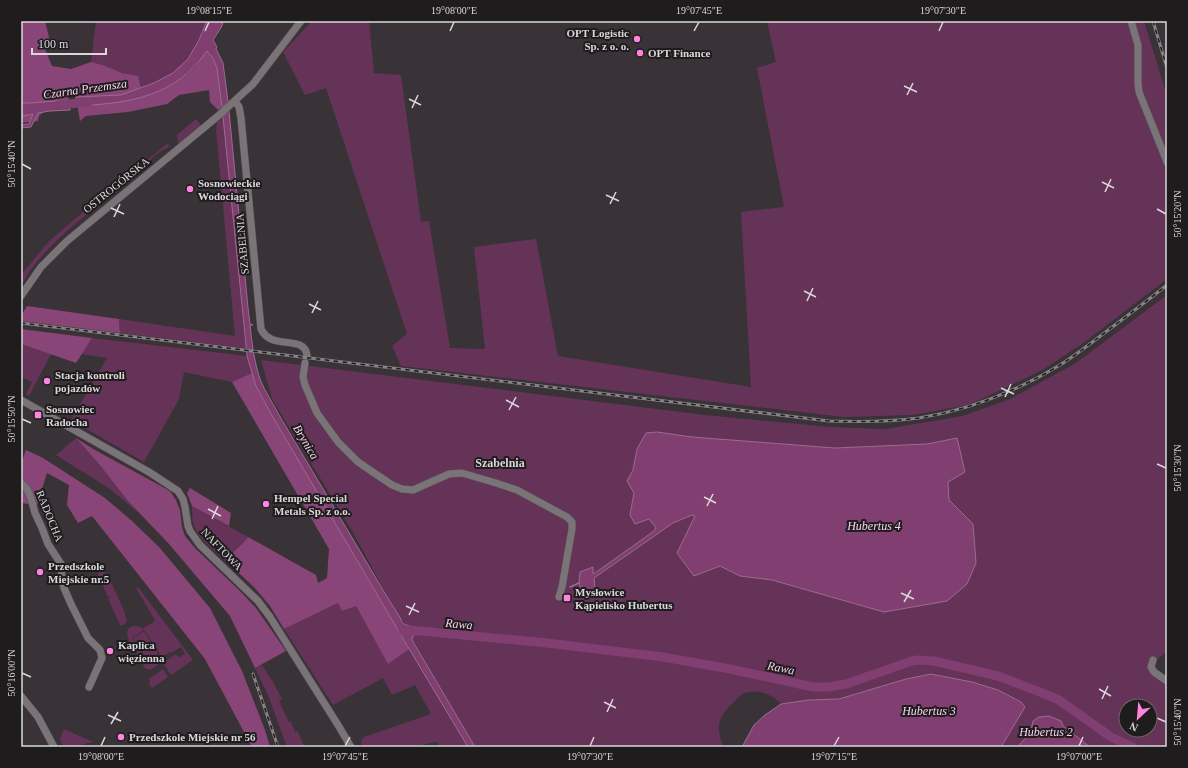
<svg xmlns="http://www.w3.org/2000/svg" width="1188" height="768" font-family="Georgia,serif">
	<rect width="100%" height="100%" fill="#393337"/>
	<path fill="#653358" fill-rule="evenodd" d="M 96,21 L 207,21 C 200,39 190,62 172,73 C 163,79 151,84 141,88 L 138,76 L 122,73 L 103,65 L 91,62 Z
		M 312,21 L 369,21 L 374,73 L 401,75 L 421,222 L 429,221 L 450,348 L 485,349 L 474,247 L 536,239 L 558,356 L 751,387 L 741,212 L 784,207 L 757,68 L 776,62 L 767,21 L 1144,21 L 1167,96 L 1167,279 L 1082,344 L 1044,369 L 1001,390 L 968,405 L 912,415 L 844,417 L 401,366 L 392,346 L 407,334 L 326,88 L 305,95 L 283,52 Z
		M 223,117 L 246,348 L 239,348 L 120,333 L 119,319 L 235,336 L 216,130 L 217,122 Z
		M 196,119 L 202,126 L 179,144 L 178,143 L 177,135 Z
		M 167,144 L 170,146 C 167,149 164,149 161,151 C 153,156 146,164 142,172 L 136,173 L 135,177 L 130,182 L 127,181 L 125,178 Z
		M 111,189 L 114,192 L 114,195 L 89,212 L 88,211 L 86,213 L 87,214 C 65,232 32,261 21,287 L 21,275 L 45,246 L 56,235 Z
		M 1167,295 L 1167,650 L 1156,661 L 1150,673 L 1167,686 L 1167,747 C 1158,747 1146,749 1137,747 C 1104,737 1082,709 1052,694 C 1026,681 997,674 969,668 C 956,665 943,661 931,659 C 915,657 901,663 887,668 C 862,677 838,688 811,685 L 699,661 L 541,641 L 426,630 C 418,629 403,627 401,619 L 392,605 L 354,534 L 272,399 L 261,360 L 705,415 L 830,427 L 886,429 L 962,416 L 1008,400 L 1076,363 ZM 657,432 L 692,437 L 835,448 L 927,444 L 957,438 L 948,482 L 949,500 L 973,524 L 772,580 L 740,576 L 720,566 L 694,576 L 696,516 L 692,515 L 673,523 L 594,578 L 594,590 L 580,572 L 592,567 L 593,574 L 595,573 L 654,531 L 656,528 L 649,519 L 630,515 L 634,493 L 628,481 L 633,470 L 637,449 ZM 1126,706 L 1150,706 L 1150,730 L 1126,730 Z
		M 92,338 L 247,356 L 252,373 L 232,382 L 184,372 L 179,399 L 144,462 L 71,420 L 107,358 L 81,354 Z
		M 21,344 L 51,354 L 29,396 L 26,394 L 32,382 L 21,377 Z
		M 76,438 L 99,464 L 128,501 L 140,514 L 110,489 L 56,455 Z
		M 192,506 L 248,537 L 244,542 L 225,560 C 214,550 199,540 194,526 C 192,520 192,513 192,506 Z
		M 103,571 L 108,575 L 124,611 L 127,621 L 123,625 L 120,625 L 108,599 L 111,596 L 108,597 L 98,575 L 98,573 Z
		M 138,587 L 193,660 L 171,675 L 163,663 L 176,654 L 179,658 L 185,653 L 181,647 L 171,653 L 170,652 L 161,658 L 162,661 L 159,664 L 150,670 L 145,668 L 138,656 L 142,654 L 148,662 L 160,654 L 143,628 L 154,622 L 155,620 L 136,588 Z
		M 338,603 L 356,606 L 388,663 L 409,649 L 468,747 L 440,747 L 437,742 L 411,747 L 362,747 L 361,741 L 364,737 L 431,714 L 415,685 L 392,695 L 383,678 L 333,705 L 284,629 Z
		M 133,626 L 140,627 L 144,630 L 132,638 L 141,652 L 137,654 C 132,646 125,638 128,629 Z
		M 144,631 L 158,654 L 148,661 L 133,638 Z
		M 419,633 L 541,644 L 693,662 L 742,672 L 811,688 L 823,689 L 834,688 L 859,682 L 911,663 L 923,662 L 934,663 L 998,678 L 1041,693 L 1058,702 L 1114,741 L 1128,747 L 1001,747 L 1025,707 L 1021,702 L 998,690 L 972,682 L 931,674 L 906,679 L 839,699 L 809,700 L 781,704 C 772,694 754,687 741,695 C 738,697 735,701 732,704 C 726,709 720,717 719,725 C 718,732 721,740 723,747 L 475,747 L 412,639 L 412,636 Z
		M 262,665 L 273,682 L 282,699 L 279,701 L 289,722 L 291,722 L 295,732 L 298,731 L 304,747 L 287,747 L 268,695 L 255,668 Z
		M 163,669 L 168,677 L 152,688 L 149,683 L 150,682 L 149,679 Z
		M 64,729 L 93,742 L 71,747 L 64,747 L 60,739 Z"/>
	<path fill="#894577" d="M 21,21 L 45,21 L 49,37 L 45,49 L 52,66 L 71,69 L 91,62 L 103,65 L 122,73 L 138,76 L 141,88 L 162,90 L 186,75 L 195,67 L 207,51 L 213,58 L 217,68 L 222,107 L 218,110 L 210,102 L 209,90 L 179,95 L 167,104 L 128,112 L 86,116 L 80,121 L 75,92 L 68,93 L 70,110 L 47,109 L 39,116 L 38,121 L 21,123 Z
		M 27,306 L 119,319 L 120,333 L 21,321 L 21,316 Z
		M 21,329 L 92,338 L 76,363 L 21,344 Z
		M 252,373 L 259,392 L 270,412 L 409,649 L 388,664 L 356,606 L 342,611 L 338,603 L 284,629 L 270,606 L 254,587 L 225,560 L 244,542 L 248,537 L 316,575 L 318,583 L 327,578 L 329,549 L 232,382 Z
		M 76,438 L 95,450 L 170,491 L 176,500 L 180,510 L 182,527 L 185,536 L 195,548 L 241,592 L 256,608 L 286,651 L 255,668 L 230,616 L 169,544 L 128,501 L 99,464 Z
		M 26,450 L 43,458 L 105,498 L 132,521 L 159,547 L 210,608 L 242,671 L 265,730 L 270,747 L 252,747 L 205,659 L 92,516 L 78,523 L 67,505 L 69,485 L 47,473 L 37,505 L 21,503 L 21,464 Z
		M 190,488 L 231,513 L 229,526 L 192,506 L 187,493 Z"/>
	<path fill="#813e70" stroke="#9c6c90" d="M 207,21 L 223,21 L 222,26 L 213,40 L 217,47 L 216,49 L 223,63 L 228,102 L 222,107 L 217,68 L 213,58 L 207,51 C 175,97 130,103 77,106 L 76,97 L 121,95 L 154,83 L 173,73 L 188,59 L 199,40 Z
		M 69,100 L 70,110 L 50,111 L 38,113 L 31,127 L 21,128 L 21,125 L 29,124 L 33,114 L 22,116 L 21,103 L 30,103 Z
		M 229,111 L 248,308 L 250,324 L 253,325 L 250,325 C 252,343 254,361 260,379 C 265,392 273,403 279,415 L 389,600 L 401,619 C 401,624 406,625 410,626 L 407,630 L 415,634 L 412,638 L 412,640 L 475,747 L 468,747 L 405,642 L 270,412 L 256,386 L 247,356 L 246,345 L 223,117 Z
		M 657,432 L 692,437 L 835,448 L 927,444 L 957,438 L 965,472 L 948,482 L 949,500 L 973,524 L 976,563 L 967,584 L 947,601 L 884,612 L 772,580 L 740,576 L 720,566 L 694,576 L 677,553 L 695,516 L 692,515 L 673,523 L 594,578 L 595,590 L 582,594 L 579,583 L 580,572 L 593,567 L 593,574 L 595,573 L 654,531 L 656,528 L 649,519 L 635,524 L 630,515 L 634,493 L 627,481 L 633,470 L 637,449 L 646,433 Z
		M 931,674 L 972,682 L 998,690 L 1021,702 L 1025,707 L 1001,747 L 742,747 L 754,725 L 765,715 L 781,704 L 809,700 L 839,699 L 906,679 Z
		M 1049,716 L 1061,721 L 1063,726 L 1090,747 L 1017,747 L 1030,734 L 1033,721 L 1039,717 Z"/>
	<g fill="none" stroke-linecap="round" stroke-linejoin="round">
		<path stroke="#9c6c90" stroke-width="1.5" d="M 570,587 L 579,583
			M 534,642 L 534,639"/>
		<path stroke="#813e70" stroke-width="9" d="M 58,105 L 89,102
			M 403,631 L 410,630 L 547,643 L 663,657 L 730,669 L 813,687 L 829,687 L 846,684 L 912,661 L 918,660 L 934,661 L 998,676 L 1045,694 L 1059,700 L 1111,737 L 1133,747"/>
		<g stroke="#555053" stroke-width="8">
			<path id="minor" d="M 1131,21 L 1138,45 L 1138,83 L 1139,92 L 1167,162
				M 235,101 L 239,107 L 241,118 L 261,329 C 271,351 304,334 307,355
				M 21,296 L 41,267 L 67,241 L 218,116 L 253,84 L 301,21
				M 305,363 L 303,377 L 305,385 L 317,413 L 338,442 L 358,462 L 392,485 L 402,489 L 413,490 L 449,474 L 462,473 L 496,483 L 517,490 L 567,517 L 572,522 L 572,529 L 562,587 L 559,597
				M 21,400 L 149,472 L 178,491 L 183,499 L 185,507 L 188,526 L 190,531 L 200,545 L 258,601 L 270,617 L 338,725 L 351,747
				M 21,483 L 27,489 L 31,498 L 35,513 L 42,528 L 48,544 L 61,564 L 62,579 L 64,588 L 71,604 L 88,638 L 100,650 L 102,658 L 89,687
				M 1153,660 L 1151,667 L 1154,672 L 1167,681
				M 21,696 L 38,717 L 54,747"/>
		</g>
		<use href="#minor" stroke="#7a7378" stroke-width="7"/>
		<g stroke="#878285" stroke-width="3">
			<path id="rail" d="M 1153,21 L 1167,68
				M 21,323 L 829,421 C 859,422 889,422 919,418 C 969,410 1017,391 1060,365 C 1076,355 1091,343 1107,331 C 1127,316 1147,301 1167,285
				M 253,674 L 278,747"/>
		</g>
		<use href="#rail" stroke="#1f1c1e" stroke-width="1.5" stroke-dasharray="4.5" stroke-linecap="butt"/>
	</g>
	<path fill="none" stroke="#dbd7da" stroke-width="1.5" d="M 205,31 L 209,22M 450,31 L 454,22M 694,31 L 699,22M 939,31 L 943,22M 904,86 L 917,92M 907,95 L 913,83M 409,99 L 421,105M 412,108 L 418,95M 22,164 L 31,169M 1102,182 L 1114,188M 1105,192 L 1111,179M 606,195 L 619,201M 610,204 L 616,192M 111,208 L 124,214M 1157,209 L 1166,214M 114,217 L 120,204M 804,291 L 816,297M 807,301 L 813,288M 309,304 L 321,310M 312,313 L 318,301M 1001,388 L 1014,394M 1005,397 L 1011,384M 506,400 L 519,407M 509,410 L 516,397M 22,419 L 31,423M 1157,464 L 1166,468M 704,497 L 716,503M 707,506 L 713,494M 208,509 L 221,516M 212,519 L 218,506M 901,593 L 914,599M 904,602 L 911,590M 406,606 L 419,612M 409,615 L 415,603M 22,673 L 31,677M 1099,689 L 1111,696M 1102,699 L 1108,686M 604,702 L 616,708M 607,712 L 613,699M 108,715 L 121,721M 1157,718 L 1166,722M 111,724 L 118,712M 101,746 L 105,737M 345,746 L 350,737M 590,746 L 594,737M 834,746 L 839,737M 1079,746 L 1083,737"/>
	<g fill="#fe85df" stroke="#1f1c1e" stroke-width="1.5">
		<circle cx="637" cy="39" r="4"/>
		<circle cx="640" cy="53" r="4"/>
		<circle cx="190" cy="189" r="4"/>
		<circle cx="47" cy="381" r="4"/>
		<rect x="34" y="411" width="8" height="8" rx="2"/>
		<circle cx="266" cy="504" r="4"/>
		<circle cx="40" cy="572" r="4"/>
		<rect x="563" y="594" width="8" height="8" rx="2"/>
		<circle cx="110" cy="651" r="4"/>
		<circle cx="121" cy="737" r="4"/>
	</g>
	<g text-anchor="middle" stroke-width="4" stroke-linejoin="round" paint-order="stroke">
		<g font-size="11" font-weight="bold" fill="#dbd7da" stroke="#1f1c1e" text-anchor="start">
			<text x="629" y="37" text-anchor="end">OPT Logistic<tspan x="629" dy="13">Sp. z o. o.</tspan></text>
			<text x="648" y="57">OPT Finance</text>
			<text x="198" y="187">Sosnowieckie<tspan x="198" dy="13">Wodociągi</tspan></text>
			<text x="55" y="379">Stacja kontroli<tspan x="55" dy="13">pojazdów</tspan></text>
			<text x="46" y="413">Sosnowiec<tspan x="46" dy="13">Radocha</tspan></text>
			<text x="274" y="502">Hempel Special<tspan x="274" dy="13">Metals Sp. z o.o.</tspan></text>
			<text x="48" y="570">Przedszkole<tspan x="48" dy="13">Miejskie nr.5</tspan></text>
			<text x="575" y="596">Mysłowice<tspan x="575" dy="13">Kąpielisko Hubertus</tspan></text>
			<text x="118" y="649">Kaplica<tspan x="118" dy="13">więzienna</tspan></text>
			<text x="129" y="741">Przedszkole Miejskie nr 56</text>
		</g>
		<g font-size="11" fill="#dbd7da" stroke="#1f1c1e">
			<text transform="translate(116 185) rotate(-39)" y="4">OSTROGÓRSKA</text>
			<text transform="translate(242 244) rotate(-95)" y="4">SZABELNIA</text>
			<text transform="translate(50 516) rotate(68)" y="4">RADOCHA</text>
			<text transform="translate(222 549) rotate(46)" y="4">NAFTOWA</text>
		</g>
		<g font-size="12" font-style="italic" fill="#fad2ed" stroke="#1f1c1e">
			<text transform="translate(85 89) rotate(-8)" y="4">Czarna Przemsza</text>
			<text transform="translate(306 442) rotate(59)" y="4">Brynica</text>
			<text x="874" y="530">Hubertus 4</text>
			<text transform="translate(459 624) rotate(5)" y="4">Rawa</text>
			<text transform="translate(781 668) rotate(11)" y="4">Rawa</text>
			<text x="929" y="715">Hubertus 3</text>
			<text x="1046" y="736">Hubertus 2</text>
		</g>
		<g font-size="12" font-weight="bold" fill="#dbd7da" stroke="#1f1c1e">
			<text x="500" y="467">Szabelnia</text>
		</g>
	</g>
	<rect width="1188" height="768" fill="none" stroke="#1f1c1e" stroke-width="44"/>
	<g transform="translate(1138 718) rotate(206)"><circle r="19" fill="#1f1c1e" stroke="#6a6769"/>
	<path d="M0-3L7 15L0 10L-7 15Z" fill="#fe85df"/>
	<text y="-6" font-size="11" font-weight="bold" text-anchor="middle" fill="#dbd7da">N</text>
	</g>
	<path d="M32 48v6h74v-6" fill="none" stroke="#dbd7da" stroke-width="2"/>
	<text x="38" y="48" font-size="12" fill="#dbd7da" stroke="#1f1c1e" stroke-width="3" paint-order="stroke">100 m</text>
	<rect x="22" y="22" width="1144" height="724" fill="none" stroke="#dbd7da" stroke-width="1.5"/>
	<g font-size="10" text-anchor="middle" fill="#dbd7da">
		<text x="209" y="14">19°08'15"E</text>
		<text x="454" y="14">19°08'00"E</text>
		<text x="699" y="14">19°07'45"E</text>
		<text x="943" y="14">19°07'30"E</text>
		<text transform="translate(11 164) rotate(-90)" y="4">50°15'40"N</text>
		<text transform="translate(1177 214) rotate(-90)" y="4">50°15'20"N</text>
		<text transform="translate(11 419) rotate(-90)" y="4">50°15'50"N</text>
		<text transform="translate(1177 468) rotate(-90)" y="4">50°15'30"N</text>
		<text transform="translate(11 673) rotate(-90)" y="4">50°16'00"N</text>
		<text transform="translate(1177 722) rotate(-90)" y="4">50°15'40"N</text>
		<text x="101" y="760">19°08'00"E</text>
		<text x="345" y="760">19°07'45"E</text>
		<text x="590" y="760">19°07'30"E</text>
		<text x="834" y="760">19°07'15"E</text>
		<text x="1079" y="760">19°07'00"E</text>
	</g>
</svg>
